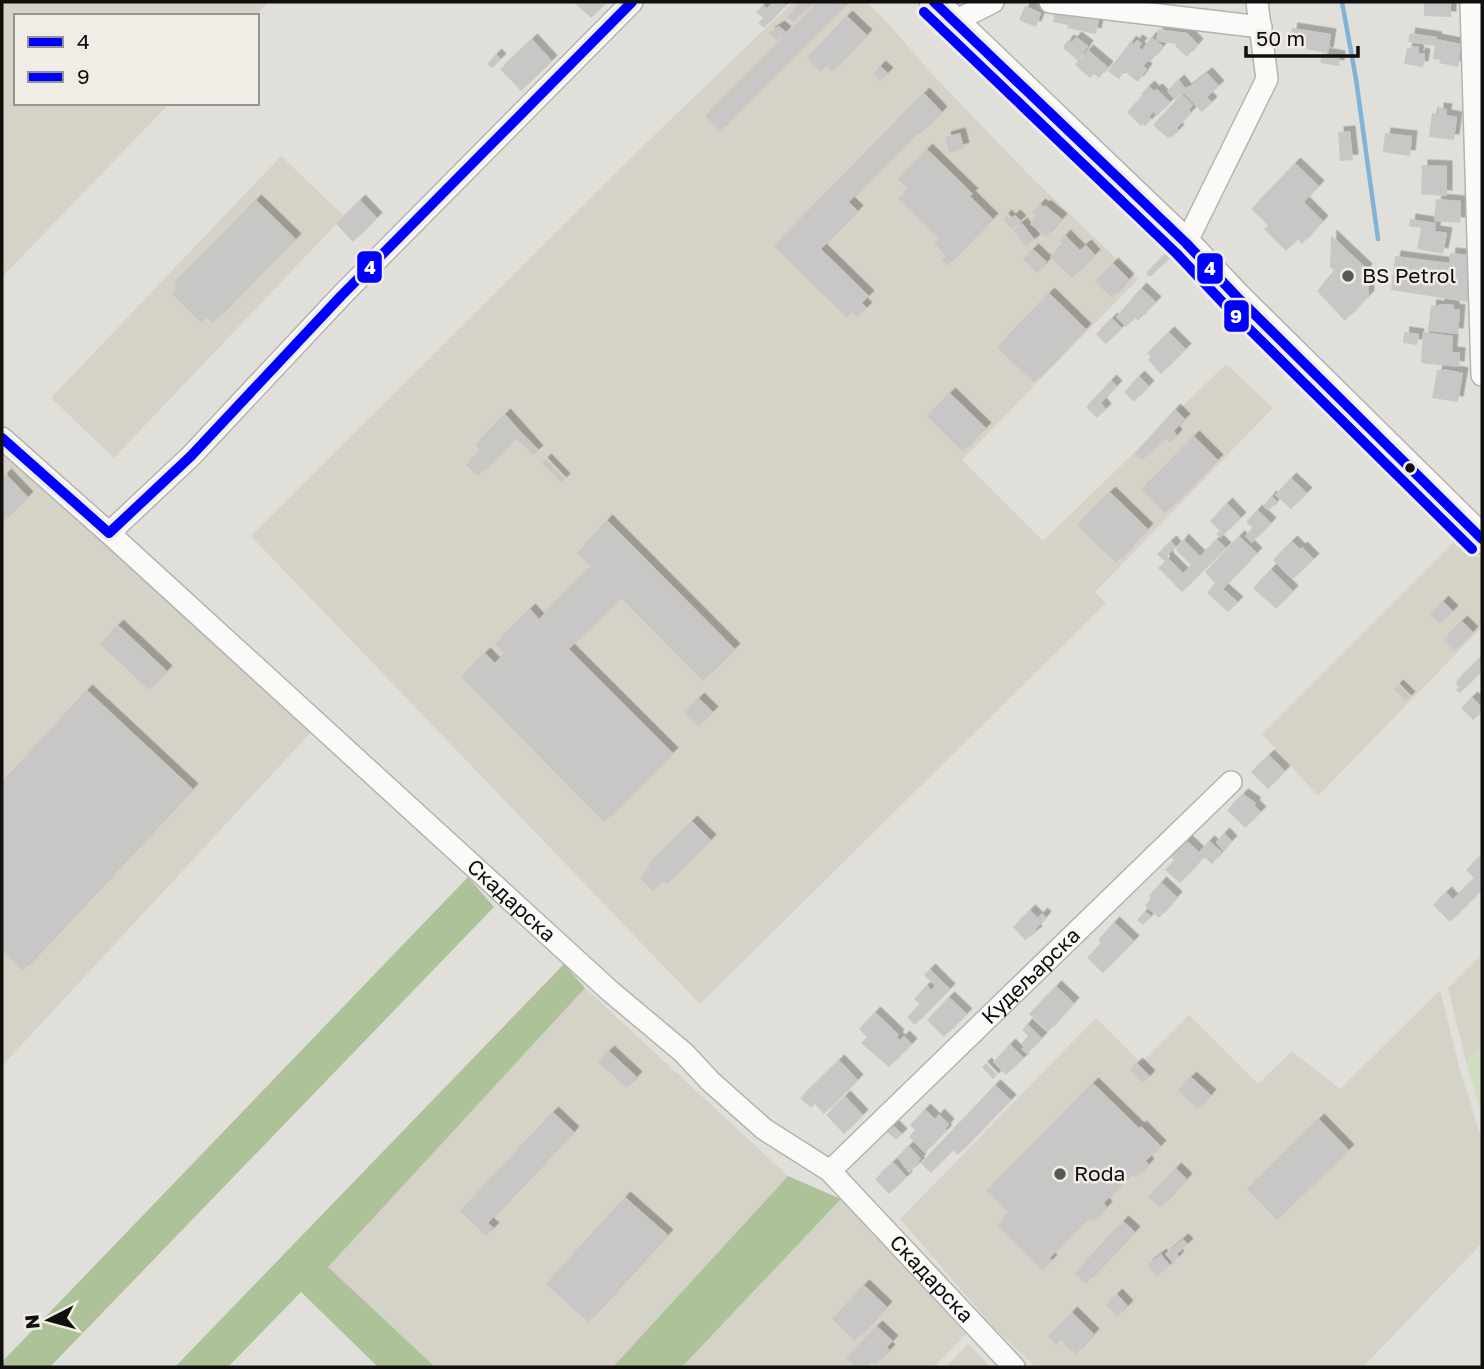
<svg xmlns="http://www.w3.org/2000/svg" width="1484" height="1369" font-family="'Golos Text',sans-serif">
	<defs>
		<filter id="shadow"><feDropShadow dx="5.5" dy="-5.5" stdDeviation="0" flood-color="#0004"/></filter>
	</defs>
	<rect width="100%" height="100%" fill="#e0dfda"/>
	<path fill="#d5d2c8" d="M 2,2 L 268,2 L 255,16 L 16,16 L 16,103 L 170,103 L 2,277 Z
		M 793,2 L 866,2 L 884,19 L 933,75 L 1030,176 L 1138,279 L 962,460 L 1043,541 L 1226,364 L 1273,408 L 1095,592 L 1106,603 L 700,1004 L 251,536 L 642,147 Z
		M 281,156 L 344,216 L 114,458 L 51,398 Z
		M 2,444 L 313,730 L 2,1066 Z
		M 1459,537 L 1482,560 L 1482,627 L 1318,796 L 1262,734 Z
		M 1482,954 L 1482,1045 L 1466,1062 L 1448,988 Z
		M 585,988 L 788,1176 L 613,1367 L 435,1367 L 327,1267 Z
		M 1440,990 L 1459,1067 L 1482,1140 L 1482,1243 L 1363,1367 L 1036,1367 L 996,1330 L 900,1219 L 1096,1018 L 1141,1063 L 1189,1015 L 1258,1084 L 1292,1051 L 1340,1089 Z
		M 841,1199 L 966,1334 L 934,1367 L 682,1367 Z
		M 968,1344 L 991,1367 L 946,1367 Z"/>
	<path fill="#cfddc1" d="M 1482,1045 L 1482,1114 L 1466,1062 Z"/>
	<path fill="#aec299" d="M 468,877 L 494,907 L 50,1367 L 2,1367 L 2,1362 Z
		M 564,964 L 585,988 L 328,1267 L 435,1367 L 378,1367 L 301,1292 L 228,1367 L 175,1367 Z
		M 788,1176 L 841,1199 L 682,1367 L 613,1367 Z"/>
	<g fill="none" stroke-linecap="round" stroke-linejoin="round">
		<path stroke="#80b3d6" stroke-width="4.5" d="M 1342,2 L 1356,79 L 1378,239"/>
	</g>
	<path fill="#c9c7c6" filter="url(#shadow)" d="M 574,2 L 607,2 L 591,18 Z
		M 773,2 L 783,2 L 786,5 L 764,28 L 758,23 L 763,18 L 756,12 L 763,5 L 767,8 Z
		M 802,2 L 816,2 L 793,22 L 787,17 Z
		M 819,2 L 847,4 L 720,131 L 705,116 Z
		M 1424,2 L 1451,2 L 1451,17 L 1424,16 Z
		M 1025,6 L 1041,13 L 1036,27 L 1019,20 Z
		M 1055,10 L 1099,19 L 1096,34 L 1067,28 L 1068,25 L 1053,22 Z
		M 847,16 L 867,35 L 832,72 L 826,66 L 821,72 L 807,58 Z
		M 779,26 L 786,32 L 777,41 L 769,33 Z
		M 1292,28 L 1331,34 L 1328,53 L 1298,48 L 1299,39 L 1290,38 Z
		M 1158,29 L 1187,33 L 1198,44 L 1187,57 L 1175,46 L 1177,44 L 1156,41 Z
		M 1410,33 L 1437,37 L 1436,39 L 1461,44 L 1458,67 L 1439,63 L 1440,60 L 1433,59 L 1435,46 L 1408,42 Z
		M 1076,37 L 1088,46 L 1078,61 L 1088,50 L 1108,67 L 1099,78 L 1094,74 L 1090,78 L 1075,65 L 1078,61 L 1063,48 L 1068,40 L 1072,42 Z
		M 1151,37 L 1163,46 L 1151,61 L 1149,60 L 1143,66 L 1147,69 L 1138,82 L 1124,71 L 1119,79 L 1108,71 L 1131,41 L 1134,44 L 1137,40 L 1142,43 L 1139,47 L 1142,50 Z
		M 532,39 L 552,61 L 521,91 L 500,69 Z
		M 1411,46 L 1419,47 L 1418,58 L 1420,53 L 1425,54 L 1423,67 L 1404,64 L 1407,48 L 1411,48 Z
		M 1322,53 L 1340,56 L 1339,66 L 1320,63 Z
		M 496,54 L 501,59 L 492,68 L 487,64 Z
		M 880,66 L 888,73 L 880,81 L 873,74 Z
		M 1207,73 L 1219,86 L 1207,97 L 1212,102 L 1202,112 L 1182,92 L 1175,100 L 1167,91 L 1179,80 L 1186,89 Z
		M 1149,86 L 1154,91 L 1157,89 L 1170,102 L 1157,116 L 1153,112 L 1149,117 L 1152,119 L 1145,126 L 1142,124 L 1141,126 L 1127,112 L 1143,95 L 1141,94 Z
		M 924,93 L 942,112 L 920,134 L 918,132 L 849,202 L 858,211 L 821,249 L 869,296 L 862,303 L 867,308 L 857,317 L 852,312 L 847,318 L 774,246 Z
		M 1182,94 L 1193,105 L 1189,110 L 1191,112 L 1177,128 L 1179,130 L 1171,138 L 1170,136 L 1168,138 L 1153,125 Z
		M 1438,108 L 1447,109 L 1446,115 L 1457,117 L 1454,140 L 1429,137 L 1432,113 L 1438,114 Z
		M 1350,131 L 1353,160 L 1340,161 L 1338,132 Z
		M 960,133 L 964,148 L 949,153 L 945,137 Z
		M 1385,133 L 1412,136 L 1410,156 L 1383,152 Z
		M 927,149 L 973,194 L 970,196 L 993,219 L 947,266 L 942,260 L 946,256 L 934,243 L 939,238 L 898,199 L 908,189 L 898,179 Z
		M 1295,163 L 1319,186 L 1304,202 L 1323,221 L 1302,244 L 1298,239 L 1286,251 L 1264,229 L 1268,225 L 1251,209 Z
		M 1422,165 L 1447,166 L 1447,196 L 1421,194 Z
		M 1436,199 L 1461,201 L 1460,223 L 1434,221 Z
		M 256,200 L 296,239 L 213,323 L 207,317 L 201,323 L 172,294 L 178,288 L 174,283 Z
		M 360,200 L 377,218 L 353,242 L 336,224 Z
		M 1040,204 L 1044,207 L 1045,205 L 1062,219 L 1046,237 L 1030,224 L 1036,216 L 1032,213 Z
		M 1006,215 L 1010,219 L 1015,215 L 1021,221 L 1012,229 L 1003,219 Z
		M 1410,219 L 1436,223 L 1435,231 L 1447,233 L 1443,254 L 1417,249 L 1421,228 L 1409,226 Z
		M 1022,223 L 1035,240 L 1026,247 L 1013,230 Z
		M 1065,235 L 1080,250 L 1086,245 L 1095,255 L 1072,278 L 1050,257 L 1063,244 L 1060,241 Z
		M 1331,235 L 1367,269 L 1364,274 L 1368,278 L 1369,296 L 1345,321 L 1317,291 L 1334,270 L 1330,267 Z
		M 1033,249 L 1047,262 L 1037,273 L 1023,259 Z
		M 1168,251 L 1172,256 L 1150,277 L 1146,273 Z
		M 1450,253 L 1471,255 L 1473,267 L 1468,302 L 1391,290 L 1395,256 L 1449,263 Z
		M 1113,263 L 1129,279 L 1112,298 L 1095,282 Z
		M 1141,288 L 1156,302 L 1138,321 L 1135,317 L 1126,327 L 1116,317 Z
		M 1049,293 L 1086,329 L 1034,383 L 997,347 Z
		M 1439,304 L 1454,305 L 1454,309 L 1460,310 L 1458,334 L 1428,331 L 1431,305 L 1439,306 Z
		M 1112,318 L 1122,328 L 1106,344 L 1096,334 Z
		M 1169,332 L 1186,349 L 1161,374 L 1148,360 L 1151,357 L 1147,353 Z
		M 1404,332 L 1419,334 L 1417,345 L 1403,343 Z
		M 1423,332 L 1453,336 L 1452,352 L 1460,353 L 1459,367 L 1421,363 Z
		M 1444,369 L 1463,373 L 1458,402 L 1432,398 L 1437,370 L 1443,370 Z
		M 1139,376 L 1149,386 L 1134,402 L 1124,392 Z
		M 1111,380 L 1117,386 L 1101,403 L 1106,409 L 1097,418 L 1086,407 Z
		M 950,393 L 986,428 L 963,452 L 927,416 Z
		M 1175,409 L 1185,419 L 1174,431 L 1177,435 L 1170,443 L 1166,439 L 1142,460 L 1135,453 Z
		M 505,414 L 538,451 L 533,455 L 516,438 L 478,476 L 466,465 L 480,450 L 475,445 Z
		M 1194,436 L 1218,460 L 1165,513 L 1141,490 Z
		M 546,459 L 565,479 L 561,483 L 542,463 Z
		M 6,474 L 28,497 L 2,523 L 2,478 Z
		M 1291,478 L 1307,493 L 1291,509 L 1275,495 Z
		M 1110,492 L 1148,529 L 1116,563 L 1077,525 Z
		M 1271,496 L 1277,501 L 1269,511 L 1263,506 Z
		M 1227,503 L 1241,518 L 1220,538 L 1216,534 L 1220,531 L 1210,521 Z
		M 1257,510 L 1271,523 L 1252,543 L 1245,536 L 1253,528 L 1246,522 Z
		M 607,520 L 735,649 L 703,681 L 621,598 L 569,649 L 673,753 L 604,822 L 461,677 L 485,653 L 495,663 L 504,653 L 495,644 L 530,609 L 539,619 L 591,567 L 577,553 Z
		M 1239,536 L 1257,553 L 1223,589 L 1238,602 L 1228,612 L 1207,593 L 1215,583 L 1205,572 Z
		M 1183,539 L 1200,556 L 1217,539 L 1226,548 L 1182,592 L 1158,568 L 1165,562 L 1157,554 L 1171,541 L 1176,547 L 1168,555 L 1168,558 L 1183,573 L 1191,565 L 1176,550 Z
		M 1292,541 L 1300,549 L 1302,547 L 1314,559 L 1293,579 L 1273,560 Z
		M 1271,569 L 1293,591 L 1276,609 L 1253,588 Z
		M 1443,601 L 1453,611 L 1440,624 L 1430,615 Z
		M 1462,621 L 1473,632 L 1454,651 L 1443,640 Z
		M 118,625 L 167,671 L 149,690 L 100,644 Z
		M 1479,659 L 1482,660 L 1482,671 L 1460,693 L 1456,690 L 1459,687 L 1456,684 L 1457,680 Z
		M 1398,685 L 1410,697 L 1406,701 L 1394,689 Z
		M 87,690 L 193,789 L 23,971 L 2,951 L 2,782 Z
		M 1472,697 L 1482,707 L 1481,713 L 1473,720 L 1461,708 Z
		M 699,698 L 713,712 L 698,727 L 684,713 Z
		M 1269,755 L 1285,771 L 1268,789 L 1251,772 Z
		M 1243,794 L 1256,803 L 1254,805 L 1261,812 L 1245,828 L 1227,810 Z
		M 692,821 L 711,840 L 667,884 L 664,881 L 653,891 L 640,878 L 650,867 L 648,865 Z
		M 1224,833 L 1232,841 L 1223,851 L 1216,842 Z
		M 1186,840 L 1199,852 L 1209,841 L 1222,852 L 1212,864 L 1204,857 L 1180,883 L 1165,870 L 1174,860 L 1171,857 Z
		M 1482,854 L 1482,890 L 1450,922 L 1433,905 L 1446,892 L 1453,899 L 1474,878 L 1466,870 Z
		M 1161,882 L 1177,897 L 1159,918 L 1145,906 L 1151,898 L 1149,896 Z
		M 1030,910 L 1038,918 L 1042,913 L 1046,917 L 1035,930 L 1037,932 L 1025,940 L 1013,927 Z
		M 1145,911 L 1151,916 L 1143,925 L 1137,920 Z
		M 1114,922 L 1134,941 L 1103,973 L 1087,958 L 1101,943 L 1098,940 Z
		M 930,969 L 950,989 L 915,1025 L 907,1017 L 920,1004 L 914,999 L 927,985 L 931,990 L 935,986 L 924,975 Z
		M 1056,986 L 1074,1003 L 1048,1032 L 1029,1014 Z
		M 949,997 L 967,1014 L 944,1037 L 927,1020 Z
		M 875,1012 L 899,1035 L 897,1037 L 900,1040 L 904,1036 L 912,1044 L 889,1067 L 861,1043 L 867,1037 L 859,1029 Z
		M 1027,1024 L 1042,1038 L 1027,1054 L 1021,1049 L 1024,1047 L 1021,1044 L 1028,1036 L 1022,1030 Z
		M 1010,1044 L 1024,1058 L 1006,1075 L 993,1062 Z
		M 609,1051 L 637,1077 L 627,1088 L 598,1062 Z
		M 839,1060 L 858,1080 L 824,1114 L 815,1104 L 811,1108 L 800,1098 Z
		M 986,1063 L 997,1075 L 993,1079 L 982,1067 Z
		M 1137,1063 L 1150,1076 L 1143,1083 L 1130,1070 Z
		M 1191,1077 L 1211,1095 L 1198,1109 L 1178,1090 Z
		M 1093,1083 L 1139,1128 L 1141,1126 L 1161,1146 L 1146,1161 L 1149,1164 L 1136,1178 L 1132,1174 L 1104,1203 L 1107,1207 L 1094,1221 L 1090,1217 L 1050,1258 L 1052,1260 L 1042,1270 L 997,1225 L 1009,1213 L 986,1191 Z
		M 995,1085 L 1011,1100 L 958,1155 L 953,1150 L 931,1173 L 921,1163 Z
		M 845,1096 L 863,1115 L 844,1134 L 826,1115 Z
		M 925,1109 L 935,1119 L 939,1114 L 949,1124 L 945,1129 L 947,1130 L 925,1153 L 909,1137 L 915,1130 L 910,1125 Z
		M 553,1112 L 574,1132 L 488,1223 L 494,1228 L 486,1236 L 460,1211 Z
		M 1319,1119 L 1349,1150 L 1277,1220 L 1247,1189 Z
		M 893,1125 L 902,1134 L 896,1140 L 887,1132 Z
		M 909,1146 L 921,1159 L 918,1162 L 920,1163 L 909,1173 L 897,1157 Z
		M 893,1162 L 907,1177 L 889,1194 L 875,1179 Z
		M 1176,1168 L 1187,1179 L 1160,1208 L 1148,1197 Z
		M 625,1197 L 668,1235 L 588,1322 L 546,1284 Z
		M 1123,1221 L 1135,1232 L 1086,1284 L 1075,1273 Z
		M 1183,1239 L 1188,1244 L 1177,1254 L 1179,1256 L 1173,1263 L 1165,1254 Z
		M 1161,1254 L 1170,1265 L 1157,1277 L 1147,1265 Z
		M 864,1285 L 887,1307 L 855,1341 L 832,1319 Z
		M 1117,1294 L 1128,1306 L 1117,1317 L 1106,1305 Z
		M 1072,1312 L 1094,1334 L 1076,1354 L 1069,1348 L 1068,1349 L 1061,1340 L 1056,1345 L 1048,1337 Z
		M 877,1326 L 893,1341 L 887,1347 L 890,1350 L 875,1365 L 872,1362 L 868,1367 L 856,1367 L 846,1358 Z"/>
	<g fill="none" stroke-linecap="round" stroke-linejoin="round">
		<g stroke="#b4b3b0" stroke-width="24">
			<g id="minor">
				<path d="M 1050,2 L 1261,27"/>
				<path d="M 1471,2 L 1482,375"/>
				<path d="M 955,21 L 993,2"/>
				<path d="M 1186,243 L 1267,79 L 1257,2"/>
				<path id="s1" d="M 2,438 L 109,533 L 610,991 L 684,1053 L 710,1081 L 764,1129 L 830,1171 L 1014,1367"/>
				<path d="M 109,533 L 191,456 L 341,296 L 632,2"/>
				<path id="s2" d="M 830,1171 L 1231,782"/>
			</g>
		</g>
		<g stroke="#b4b3b0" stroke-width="31">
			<path id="major" d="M 934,2 L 1186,243 L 1237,297 L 1482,539"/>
		</g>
		<use href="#minor" stroke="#fafaf9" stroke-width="21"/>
		<use href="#major" stroke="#fafaf9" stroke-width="28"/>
		<g stroke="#efede6" stroke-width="16">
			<path id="bus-1" d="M 934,2 L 1186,243 L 1237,297 L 1482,539
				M 2,438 L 109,533
				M 109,533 L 191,456 L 341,296 L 632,2"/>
		</g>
		<g stroke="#efede6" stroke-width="16">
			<path id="bus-2" d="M 924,12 L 1176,253 L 1227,307 L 1472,549"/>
		</g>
		<use href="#bus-1" stroke="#00f" stroke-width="10"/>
		<use href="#bus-2" stroke="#00f" stroke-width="10"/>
	</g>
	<g fill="#595855" stroke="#efede6" stroke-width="2.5">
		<circle cx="1348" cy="276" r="7"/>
		<circle cx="1060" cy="1174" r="7"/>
	</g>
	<circle fill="#100f0d" stroke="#efede6" stroke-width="2.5" cx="1410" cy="468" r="6"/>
	<g text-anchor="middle" stroke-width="5" stroke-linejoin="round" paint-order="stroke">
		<g font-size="21" fill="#100f0d" stroke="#efede6" text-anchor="start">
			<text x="1362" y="283">BS Petrol</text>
			<text x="1074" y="1181">Roda</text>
		</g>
		<g font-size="21" fill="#100f0d" stroke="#efede6">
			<text dy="7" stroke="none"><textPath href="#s1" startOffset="688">Скадарска</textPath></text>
			<text dy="7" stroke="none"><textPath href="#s2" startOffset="280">Кудељарска</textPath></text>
			<text dy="7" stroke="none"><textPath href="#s1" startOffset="1255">Скадарска</textPath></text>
		</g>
	</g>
	<g stroke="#efede6" stroke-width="2.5">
		<rect x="356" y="250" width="27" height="34" rx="7" fill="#00f"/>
		<rect x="1196" y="252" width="28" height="33" rx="7" fill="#00f"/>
		<rect x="1223" y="299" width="27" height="34" rx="7" fill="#00f"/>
	</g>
	<g font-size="19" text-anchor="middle" font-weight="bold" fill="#fff">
		<text x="370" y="274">4</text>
		<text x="1210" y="275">4</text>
		<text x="1236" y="323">9</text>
	</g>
	<rect width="1484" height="1369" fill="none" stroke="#100f0d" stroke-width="7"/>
	<rect x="14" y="14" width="245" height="91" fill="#efede6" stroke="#96948f" stroke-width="2"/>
	<rect x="28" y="37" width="35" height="10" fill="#0000ff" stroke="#96948f" stroke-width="2"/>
	<text x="77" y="49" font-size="21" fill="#100f0d">4</text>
	<rect x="28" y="72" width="35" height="10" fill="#0000ff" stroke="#96948f" stroke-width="2"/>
	<text x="77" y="84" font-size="21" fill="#100f0d">9</text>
	<g transform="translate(49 1320) rotate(264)" stroke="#efede6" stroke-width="5" paint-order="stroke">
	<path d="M0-5L12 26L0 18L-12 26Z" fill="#100f0d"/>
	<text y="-10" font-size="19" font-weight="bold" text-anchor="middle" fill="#100f0d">N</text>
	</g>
	<path d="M1246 46v10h112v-10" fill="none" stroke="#100f0d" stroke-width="3.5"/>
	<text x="1256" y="46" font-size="21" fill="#100f0d" stroke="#efede6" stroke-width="5" paint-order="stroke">50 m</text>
</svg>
